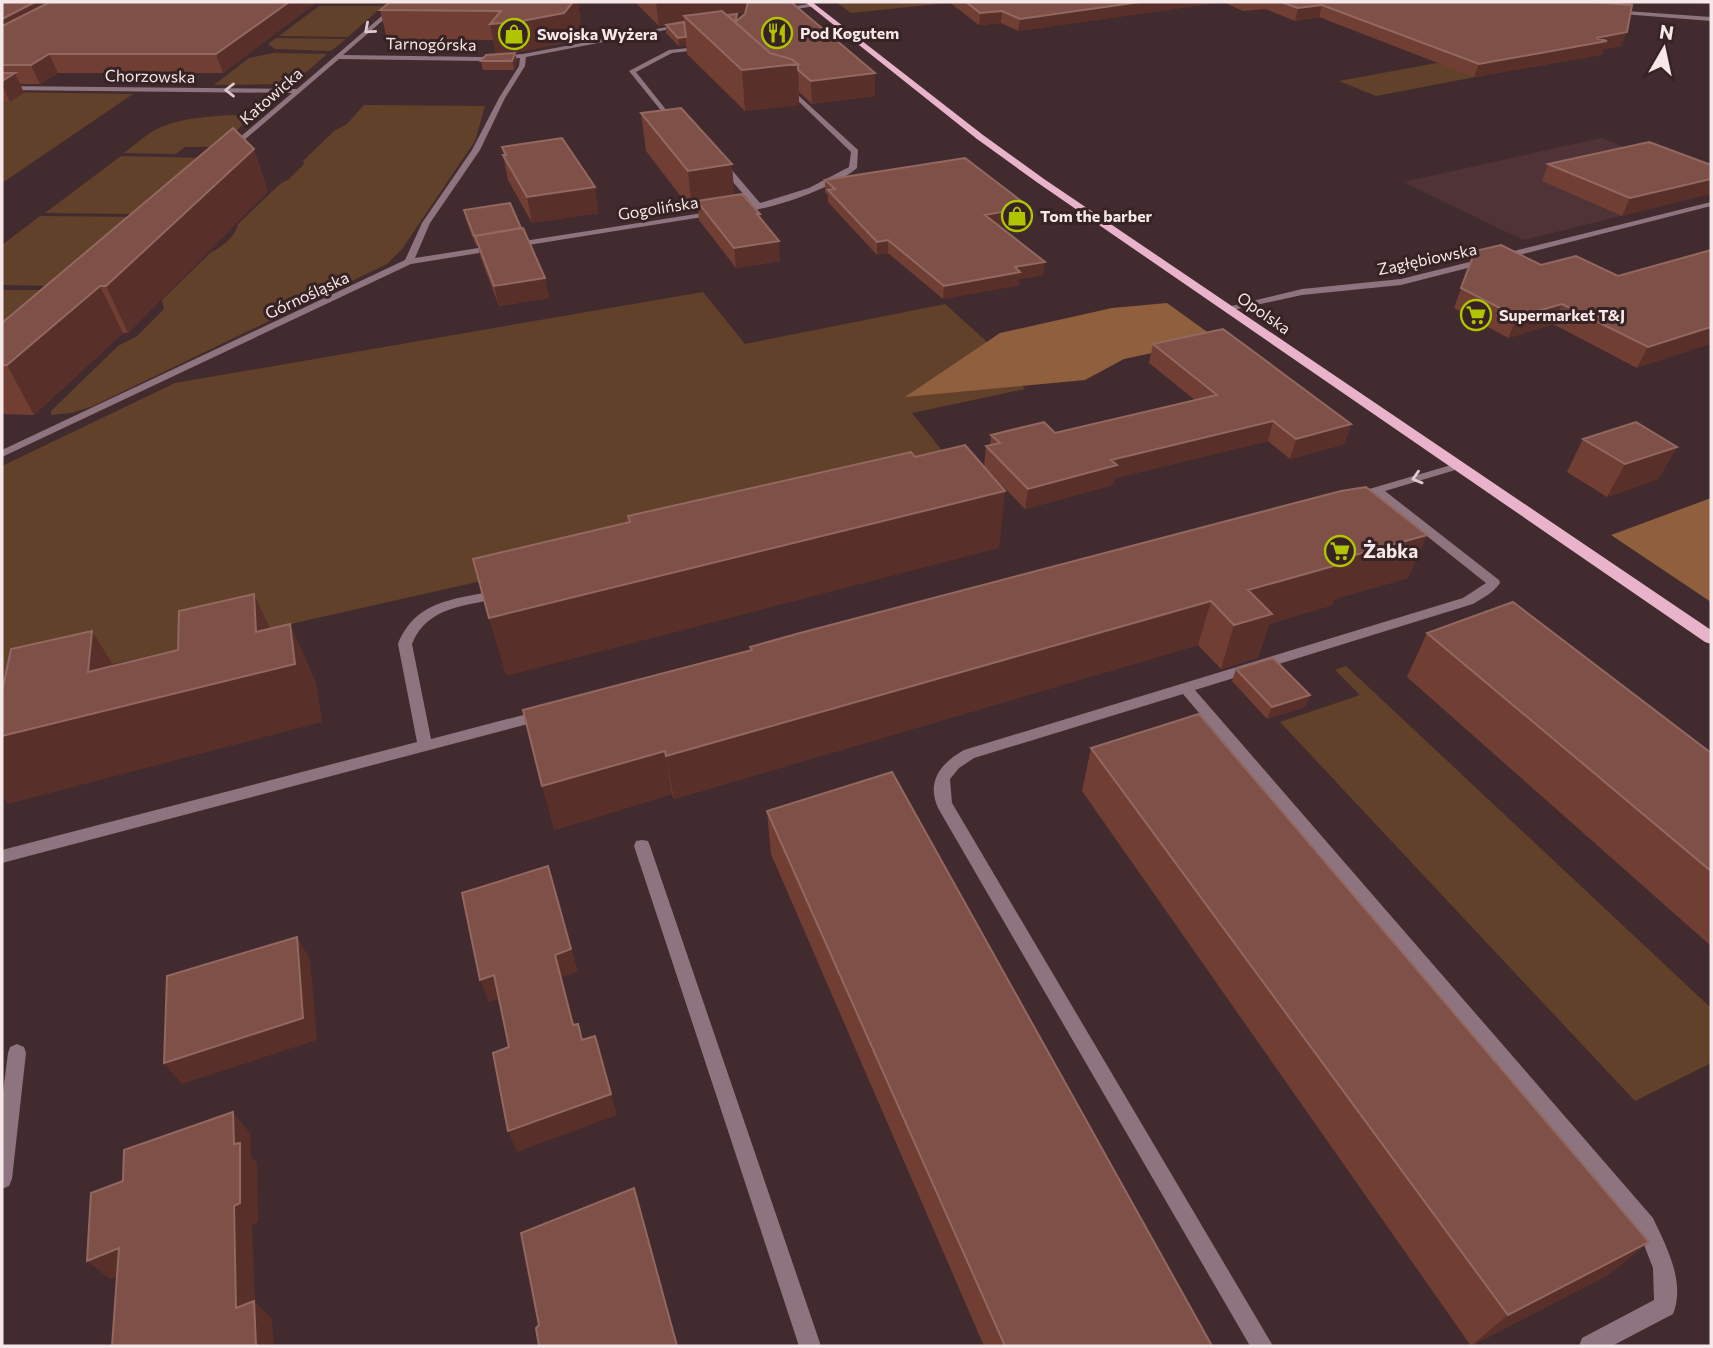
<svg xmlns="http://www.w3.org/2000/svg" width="1713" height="1348" font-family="Commissioner,sans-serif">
	<rect width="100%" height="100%" fill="#422b2e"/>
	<path fill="#503336" d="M 1601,138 L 1711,181 L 1711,194 L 1523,240 L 1403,182 Z"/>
	<path fill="#62412b" d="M 836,2 L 957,2 L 851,13 Z
		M 319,6 L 383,6 L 348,37 L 279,36 Z
		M 276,38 L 346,39 L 331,51 L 275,49 L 268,44 Z
		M 1551,42 L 1590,55 L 1376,96 L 1339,81 Z
		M 273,53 L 327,54 L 295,82 L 288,84 L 214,85 L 249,58 Z
		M 2,92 L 133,94 L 2,183 Z
		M 364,105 L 485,106 L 475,141 L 402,249 L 387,264 L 93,406 L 71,413 L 51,415 L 51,411 L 118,346 L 137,336 L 164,309 L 162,300 L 210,253 C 221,248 236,236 238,224 L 280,184 L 289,179 L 304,164 L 303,161 L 334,131 L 347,124 Z
		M 255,114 L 218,147 L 185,147 L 176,154 L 124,153 C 134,146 144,136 155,130 C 184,115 224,116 255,114 Z
		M 121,156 L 207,158 L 140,214 L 45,213 Z
		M 40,216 L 137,217 L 57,286 L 2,285 L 2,245 Z
		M 2,290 L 53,290 L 2,333 Z
		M 703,292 L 745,344 L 945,304 L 985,340 L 1025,389 L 912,413 L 960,473 L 2,689 L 2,466 L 175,383 Z
		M 1346,666 L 1711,1008 L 1711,1063 L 1635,1101 L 1280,722 L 1360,695 L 1335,670 Z"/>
	<path fill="#905f3e" d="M 1167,303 L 1217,339 L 1124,359 L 1085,380 L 905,397 L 1000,333 L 1112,308 Z
		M 1711,498 L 1711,602 L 1611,535 Z"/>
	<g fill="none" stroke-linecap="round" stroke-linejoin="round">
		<path fill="#8e747e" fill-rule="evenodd" d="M 398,2 L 404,2 L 343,55 L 481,57 L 523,54 L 683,24 L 686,26 L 526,57 L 525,66 L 505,98 L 480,150 L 430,223 L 415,258 L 715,211 L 719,213 L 715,215 L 411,264 L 2,457 L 2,450 L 405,260 L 422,223 L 472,150 L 499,98 L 519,66 L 520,58 L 481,61 L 339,59 L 229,153 L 225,151 L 226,149 L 292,93 L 2,90 L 2,86 L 297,89 Z
			M 813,3 L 815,6 L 779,12 L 776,10 Z
			M 1612,10 L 1711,17 L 1711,21 L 1610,13 Z
			M 707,46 L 705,49 L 672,53 L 636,72 L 667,111 L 683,117 L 683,119 L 663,113 L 629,71 L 669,50 Z
			M 782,90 L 798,95 L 858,150 L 857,168 C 832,189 764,213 732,212 L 732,208 L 752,204 L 719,166 L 719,162 L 725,162 L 760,203 L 809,188 L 849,167 L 851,152 L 794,97 L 780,93 Z
			M 1711,202 L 1711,206 L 1401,285 L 1302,295 L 1228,311 L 1223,308 L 1302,289 L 1401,279 Z
			M 1458,463 L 1462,464 L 1462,468 L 1385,491 L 1499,580 L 1500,583 C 1493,593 1483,598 1473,604 L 1195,690 L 1653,1218 C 1666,1246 1686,1282 1673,1314 L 1612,1346 L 1579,1346 L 1582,1338 L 1654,1300 L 1653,1268 L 1639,1232 L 1183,694 L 974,758 L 959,768 L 950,779 L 952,803 L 1273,1346 L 1250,1346 L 938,808 C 926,781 941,763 964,750 L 1463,598 L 1486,583 L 1374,494 L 1356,500 L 1350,496 L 1352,494 Z
			M 499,590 L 504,591 L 505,594 L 504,597 C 469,606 427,605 412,644 L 431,739 L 542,710 L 547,711 L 549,715 L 547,719 L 2,863 L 2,850 L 417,742 L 398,644 C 416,599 457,599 499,590 Z
			M 642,840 L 648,841 L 650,846 L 821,1346 L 799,1346 L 634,846 L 636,841 Z
			M 17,1044 L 24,1047 L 26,1053 L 12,1179 L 9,1186 L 2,1189 L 2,1100 L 8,1053 L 10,1047 Z"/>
		<path fill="#e9b4cb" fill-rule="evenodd" d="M 805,2 L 812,2 L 983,135 L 1044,179 L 1711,630 L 1711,644 L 1705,642 L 1038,183 L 977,139 Z"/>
	</g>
	<path fill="#713e34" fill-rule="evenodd" d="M 2,2 L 317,2 L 223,73 L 58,73 L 40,84 L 20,84 L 24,93 L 10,102 L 2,101 Z
		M 578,2 L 581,24 L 568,42 L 523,51 L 496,53 L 493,40 L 387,39 L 380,10 Z
		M 635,2 L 791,2 L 875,73 L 875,96 L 812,104 L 799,92 L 799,105 L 745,111 L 687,54 L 686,45 L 679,46 L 666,33 L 666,25 L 684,22 L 659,26 ZM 746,12 L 745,14 L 738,20 L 737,14 L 727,15 Z
		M 949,2 L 1632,2 L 1621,46 L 1604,49 L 1601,55 L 1474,77 L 1319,17 L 1295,21 L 1266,9 L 1243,11 L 1223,2 L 1018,31 L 1001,23 L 979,25 Z
		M 1690,2 L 1711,2 L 1711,4 Z
		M 481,61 L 517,61 L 514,70 L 483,70 Z
		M 641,113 L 760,217 L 780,261 L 736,268 L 699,220 L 698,210 L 692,211 L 646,151 Z
		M 502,147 L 599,213 L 532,223 L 508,180 L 503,155 L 504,155 Z
		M 1548,164 L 1711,165 L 1622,216 L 1542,181 Z
		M 825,180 L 1029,207 L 1028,220 L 998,225 L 1043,275 L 1019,279 L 1019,285 L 943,299 L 888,253 L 877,255 L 828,202 L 828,195 L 825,192 Z
		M 268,191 L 128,333 L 123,333 L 34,415 L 2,414 L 2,323 Z
		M 464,210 L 521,229 L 545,278 L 549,298 L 499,306 L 480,256 L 478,245 L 476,246 L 466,220 Z
		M 1711,250 L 1637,368 L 1553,324 L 1508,338 L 1454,308 L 1475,251 L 1541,265 L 1618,276 Z
		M 1153,344 L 1351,424 L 1344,444 L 1290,459 L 1268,441 L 1115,478 L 1113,485 L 1025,509 L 984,467 L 986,446 L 990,445 L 991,435 L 1055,433 L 1195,400 L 1149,363 Z
		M 1583,439 L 1677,447 L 1658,479 L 1607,497 L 1567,472 Z
		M 1427,535 L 1408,578 L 1334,599 L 1332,605 L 1269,624 L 1258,658 L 1221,669 L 1198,645 L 674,799 L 672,794 L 554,830 L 750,650 L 750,647 Z
		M 1427,633 L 1711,753 L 1711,946 L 1407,677 Z
		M 1236,669 L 1310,695 L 1305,707 L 1267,719 L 1232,681 Z
		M 1091,748 L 1649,1242 L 1606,1276 L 1471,1346 L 1082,791 Z
		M 767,811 L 1212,1346 L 984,1346 L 771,854 Z"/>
	<path fill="#582f29" d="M 35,2 L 75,2 L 2,41 L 2,19 Z
		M 289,2 L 317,2 L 223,73 L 216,54 Z
		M 573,2 L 578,2 L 581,24 L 568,42 L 523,51 L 496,53 L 490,24 Z
		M 656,2 L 759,2 L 757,10 L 689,21 L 684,16 L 684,22 L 659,26 Z
		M 1140,2 L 1223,2 L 1018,31 L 1020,19 Z
		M 1322,5 L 1319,17 L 1295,21 L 1298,8 Z
		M 1002,11 L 1001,23 L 979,25 L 980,13 Z
		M 1627,32 L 1621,46 L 1604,49 L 1601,55 L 1474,77 L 1479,64 Z
		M 686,37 L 686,45 L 679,46 L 678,38 Z
		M 515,53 L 517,61 L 514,70 L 512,61 Z
		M 49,54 L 58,73 L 40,84 L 31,65 Z
		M 798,64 L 799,105 L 745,111 L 742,70 Z
		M 15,73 L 24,93 L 10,102 L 2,85 L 2,81 Z
		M 875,73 L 875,96 L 812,104 L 811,81 Z
		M 254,149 L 268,191 L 128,333 L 106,286 Z
		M 732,164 L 735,204 L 697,201 L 698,210 L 692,211 L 688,171 Z
		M 1711,179 L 1711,194 L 1622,216 L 1630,198 Z
		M 595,187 L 599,213 L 532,223 L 527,197 Z
		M 1029,207 L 1028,220 L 984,227 L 985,215 Z
		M 888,240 L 888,253 L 877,255 L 877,242 Z
		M 779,241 L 780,261 L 736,268 L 734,248 Z
		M 1045,262 L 1043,275 L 1019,279 L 1019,285 L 943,299 L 944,286 L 1015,267 Z
		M 545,278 L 549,298 L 499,306 L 494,286 Z
		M 100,286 L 123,333 L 34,415 L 7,365 Z
		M 1562,304 L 1553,324 L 1508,338 L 1517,317 Z
		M 1711,327 L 1711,344 L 1637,368 L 1648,347 Z
		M 1273,421 L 1268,441 L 1115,478 L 1113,485 L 1025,509 L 1028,489 L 1111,460 Z
		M 1351,424 L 1344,444 L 1290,459 L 1296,439 Z
		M 1677,447 L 1658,479 L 1607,497 L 1625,464 Z
		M 1005,491 L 999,548 L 506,676 L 489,618 Z
		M 1427,535 L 1408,578 L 1334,599 L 1332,605 L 1269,624 L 1258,658 L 1221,669 L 1234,625 L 1248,590 L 1344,558 Z
		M 254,594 L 281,652 L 290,624 L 316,682 L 322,722 L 8,804 L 2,796 L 2,736 L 88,672 L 92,631 L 128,689 L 256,632 Z
		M 1211,601 L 1198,645 L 674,799 L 666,756 Z
		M 1310,695 L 1305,707 L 1267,719 L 1272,707 Z
		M 665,751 L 672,794 L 554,830 L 542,786 Z
		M 548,866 L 578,972 L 562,977 L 580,1047 L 573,1025 L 555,955 Z
		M 297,937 L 310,959 L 317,1040 L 182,1084 L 164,1063 Z
		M 494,975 L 503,997 L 489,1002 L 480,980 Z
		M 595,1036 L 617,1115 L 517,1152 L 508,1131 Z
		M 233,1112 L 250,1133 L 251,1156 L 257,1163 L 258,1222 L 252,1225 L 255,1302 L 272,1319 L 274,1346 L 256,1346 L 236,1308 Z
		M 634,1188 L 640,1208 L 678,1346 L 677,1346 Z
		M 1649,1242 L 1606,1276 L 1471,1346 L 1508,1315 Z
		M 119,1248 L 141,1267 L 110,1279 L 87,1261 Z"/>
	<path fill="#7f5047" stroke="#926860" stroke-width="2" d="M 2,2 L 35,2 L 2,19 Z
		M 50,2 L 289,2 L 216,54 L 49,54 L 31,65 L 2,65 L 2,26 Z
		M 390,2 L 573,2 L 564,13 L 517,22 L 490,24 L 501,11 L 380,10 Z
		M 748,2 L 791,2 L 875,73 L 811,81 L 798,70 L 798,64 L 791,59 L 770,53 L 735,22 L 745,14 Z
		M 966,2 L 1140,2 L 1020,19 L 1002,11 L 980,13 Z
		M 1281,2 L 1590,2 L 1632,5 L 1627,32 L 1596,38 L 1607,41 L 1479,64 L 1322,5 L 1298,8 Z
		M 722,11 L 770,53 L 791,59 L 798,64 L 742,70 L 684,16 Z
		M 737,14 L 735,22 L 727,15 Z
		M 684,22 L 686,37 L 678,38 L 666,25 Z
		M 515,53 L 512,61 L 481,61 L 486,55 Z
		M 2,73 L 15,73 L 2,81 Z
		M 681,108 L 732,164 L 688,171 L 641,113 Z
		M 233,128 L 254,149 L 106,286 L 100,286 L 7,365 L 2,365 L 2,323 Z
		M 562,138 L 595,187 L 527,197 L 503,155 L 506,155 L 502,147 Z
		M 1649,142 L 1711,165 L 1711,179 L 1630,198 L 1548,164 Z
		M 965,158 L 1029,207 L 985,215 L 1045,262 L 1015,267 L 1020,272 L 944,286 L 888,240 L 877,242 L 828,190 L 835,189 L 825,180 Z
		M 742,194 L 760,214 L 757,214 L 779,241 L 734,248 L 697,201 Z
		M 510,203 L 521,228 L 474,236 L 464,210 Z
		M 523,228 L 545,278 L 494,286 L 475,236 Z
		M 1501,245 L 1541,265 L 1576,256 L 1618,276 L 1711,250 L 1711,327 L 1648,347 L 1562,304 L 1517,317 L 1461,288 L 1475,251 Z
		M 1223,329 L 1351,424 L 1296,439 L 1273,421 L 1111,460 L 1117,465 L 1028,489 L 986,446 L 1000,443 L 991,435 L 1044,422 L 1055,433 L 1217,395 L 1153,344 Z
		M 1636,422 L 1677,447 L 1625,464 L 1583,439 Z
		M 965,445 L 1005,491 L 489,618 L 473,559 L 630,522 L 628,516 L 911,452 L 915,457 Z
		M 1366,487 L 1427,535 L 1344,558 L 1348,562 L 1248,590 L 1272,614 L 1234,625 L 1211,601 L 666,756 L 665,751 L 542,786 L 523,710 L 752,650 L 750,647 L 800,633 L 1341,491 Z
		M 254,594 L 256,632 L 290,624 L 295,664 L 2,736 L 2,692 L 11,649 L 92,631 L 88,672 L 178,650 L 179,611 Z
		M 1513,602 L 1711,753 L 1711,871 L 1427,633 Z
		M 1273,658 L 1310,695 L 1272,707 L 1236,669 Z
		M 1199,714 L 1649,1242 L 1508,1315 L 1091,748 Z
		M 892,772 L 1212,1346 L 1005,1346 L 767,811 Z
		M 548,866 L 571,949 L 555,955 L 573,1025 L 578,1024 L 582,1040 L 595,1036 L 611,1094 L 508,1131 L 493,1053 L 509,1047 L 494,975 L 480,980 L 462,893 Z
		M 297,937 L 303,1018 L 164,1063 L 167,976 Z
		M 233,1112 L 234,1144 L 240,1143 L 240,1203 L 234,1206 L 236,1308 L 254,1301 L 256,1346 L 112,1346 L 119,1248 L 87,1261 L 91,1193 L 123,1181 L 124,1150 Z
		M 634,1188 L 677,1346 L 539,1346 L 536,1328 L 539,1325 L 521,1233 Z"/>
	<defs><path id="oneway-chevron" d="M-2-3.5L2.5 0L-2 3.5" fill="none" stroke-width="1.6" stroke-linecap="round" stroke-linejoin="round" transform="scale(1.75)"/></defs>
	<g stroke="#dccace">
		<use href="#oneway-chevron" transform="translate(369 29) rotate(139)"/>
		<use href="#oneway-chevron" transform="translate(230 90) rotate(-180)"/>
		<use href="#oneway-chevron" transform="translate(1417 478) rotate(163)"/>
	</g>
	<defs>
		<g id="restaurant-ring" transform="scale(1.575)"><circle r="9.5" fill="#372224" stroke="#b0c500" stroke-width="1.5"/><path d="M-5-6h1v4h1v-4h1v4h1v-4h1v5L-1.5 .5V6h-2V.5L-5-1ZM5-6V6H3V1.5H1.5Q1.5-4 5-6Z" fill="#b0c500"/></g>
		<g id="shop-ring" transform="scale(1.575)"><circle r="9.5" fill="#372224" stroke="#b0c500" stroke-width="1.5"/><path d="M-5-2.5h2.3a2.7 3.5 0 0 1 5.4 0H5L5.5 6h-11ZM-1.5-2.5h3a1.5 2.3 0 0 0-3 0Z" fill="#b0c500"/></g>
		<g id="supermarket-ring" transform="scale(1.575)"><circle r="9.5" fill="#372224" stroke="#b0c500" stroke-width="1.5"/><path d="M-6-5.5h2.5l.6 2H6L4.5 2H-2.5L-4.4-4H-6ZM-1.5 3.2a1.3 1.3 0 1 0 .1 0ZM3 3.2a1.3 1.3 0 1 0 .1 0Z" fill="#b0c500"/></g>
	</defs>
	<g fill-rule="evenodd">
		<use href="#restaurant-ring" x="777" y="33"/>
		<use href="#shop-ring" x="514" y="34"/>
		<use href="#shop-ring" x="1017" y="216"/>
		<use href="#supermarket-ring" x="1476" y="315"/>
		<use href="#supermarket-ring" x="1340" y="551"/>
	</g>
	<g text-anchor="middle" stroke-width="6" stroke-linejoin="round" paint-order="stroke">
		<g font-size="16" font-weight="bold" fill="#f6e7e8" stroke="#372224" text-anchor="start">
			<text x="800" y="39">Pod Kogutem</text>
			<text x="537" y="40">Swojska Wyżera</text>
			<text x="1040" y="222">Tom the barber</text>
			<text x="1499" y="321">Supermarket T&amp;J</text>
		</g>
		<g font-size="16" fill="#f6e7e8" stroke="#372224">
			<text transform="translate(431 44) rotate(1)" y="6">Tarnogórska</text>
			<text transform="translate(150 76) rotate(1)" y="6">Chorzowska</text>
			<text transform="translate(271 96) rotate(-41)" y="6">Katowicka</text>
			<text transform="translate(658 208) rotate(-9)" y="6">Gogolińska</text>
			<text transform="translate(1427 259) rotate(-12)" y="6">Zagłębiowska</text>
			<text transform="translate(307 295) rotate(-25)" y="6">Górnośląska</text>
			<text transform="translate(1264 313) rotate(35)" y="6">Opolska</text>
		</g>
		<g font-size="19" font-weight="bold" fill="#f6e7e8" stroke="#372224" text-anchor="start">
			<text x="1363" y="558">Żabka</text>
		</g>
	</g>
	<rect width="1713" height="1348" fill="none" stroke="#f6e7e8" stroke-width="7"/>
	<g transform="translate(1664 49) rotate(9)" stroke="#372224" stroke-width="5" paint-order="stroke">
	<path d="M0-5L12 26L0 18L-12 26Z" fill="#f6e7e8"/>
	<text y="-10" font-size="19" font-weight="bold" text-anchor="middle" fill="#f6e7e8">N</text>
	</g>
</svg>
